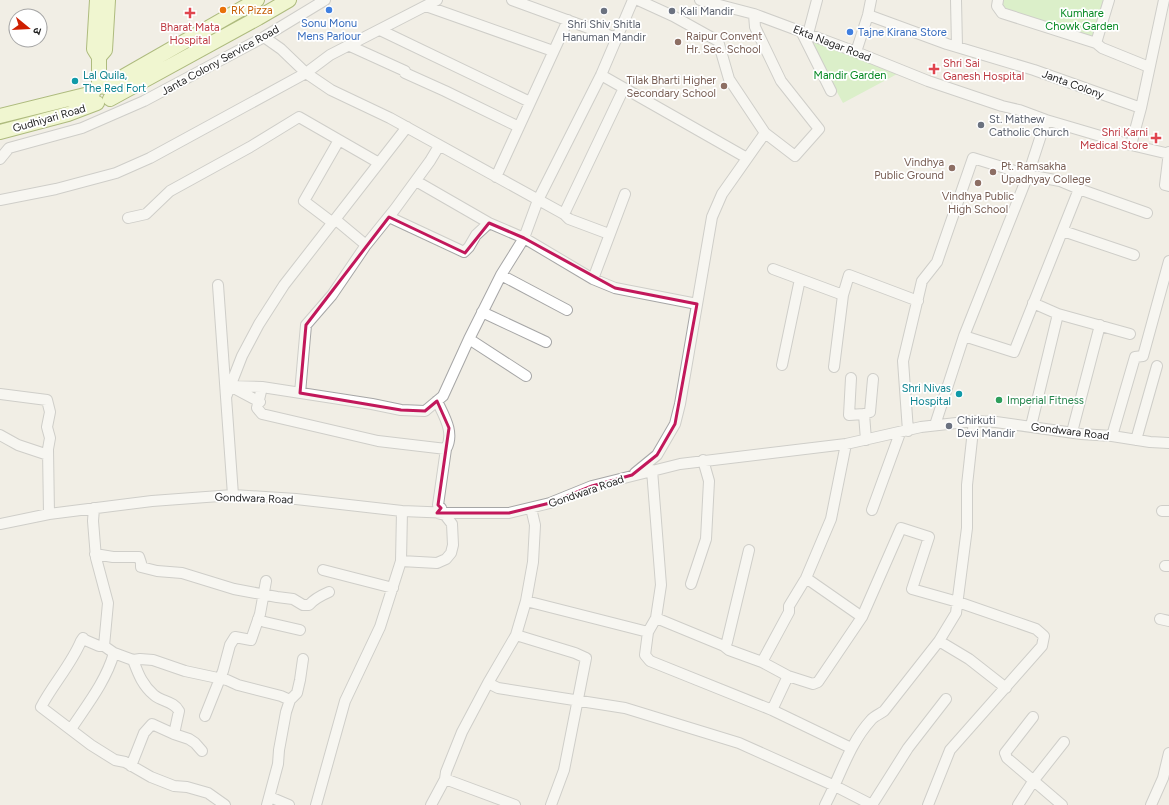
<svg xmlns="http://www.w3.org/2000/svg" width="1169" height="805" font-family="Figtree,'Noto Sans Devanagari',sans-serif">
	<rect width="100%" height="100%" fill="#f1eee5"/>
	<path fill="#c0efa7" d="M 998,0 L 1109,0 L 1096,43 L 1002,13 Z
		M 806,36 L 899,73 L 843,103 Z"/>
	<g fill="none" stroke-linecap="round" stroke-linejoin="round">
		<g stroke="#a6a6a6" stroke-width="12">
			<path id="street" d="M 512,0 L 616,38
				M 633,0 L 601,75 L 538,200 L 524,238 L 593,279 L 615,288 L 697,304
				M 638,0 L 673,16 L 718,41 L 729,79 L 765,133 L 795,156 L 819,129 L 781,81 L 755,27 L 754,14
				M 700,0 L 754,14 L 856,52 L 928,81 L 1002,106 L 1019,110 L 1046,120 L 1131,145 L 1169,154
				M 956,0 L 957,46
				M 998,0 L 997,6 L 1002,13 L 1096,43 L 1102,48 L 1149,67
				M 426,6 L 553,51
				M 868,15 L 947,44 L 1034,70 L 1141,108
				M 380,30 L 530,102
				M 801,31 L 831,91
				M 808,34 L 817,0
				M 264,37 L 281,49 L 306,73 L 331,90 L 390,118 L 564,214 L 569,219 L 609,234
				M 1096,43 L 1109,0
				M 350,46 L 405,71 L 405,73 L 445,91 L 519,127
				M 856,52 L 868,15 L 871,0
				M 601,75 L 747,158
				M 1131,145 L 1141,108 L 1164,0
				M 1169,152 L 1165,185 L 1169,186
				M 0,159 L 9,148 L 82,128 L 144,101 L 264,37 L 325,0
				M 496,177 L 568,20
				M 1079,189 L 1147,213
				M 0,200 L 56,189 L 116,173 L 150,158 L 306,73 L 330,55 L 437,0
				M 564,214 L 624,88
				M 389,217 L 464,252 L 469,247 L 476,235 L 489,223
				M 128,218 L 146,214 L 170,191 L 250,147 L 299,117 L 379,163
				M 336,220 L 366,245
				M 333,223 L 304,201 L 339,140
				M 1063,231 L 1134,255
				M 773,269 L 843,295
				M 501,275 L 567,310
				M 593,279 L 625,194
				M 218,285 L 233,495
				M 1033,303 L 1058,314 L 1130,334
				M 482,312 L 546,342
				M 469,339 L 526,376
				M 782,365 L 800,279
				M 834,367 L 843,295 L 849,275 L 918,301
				M 851,378 L 849,415 L 864,414 L 866,440
				M 262,387 L 257,408 L 262,414 L 378,441 L 446,449
				M 300,393 L 306,325 L 332,295 L 366,245 L 395,209 L 430,161 L 439,146
				M 0,394 L 47,400 L 50,412 L 47,427 L 50,438 L 48,449 L 49,514
				M 226,397 L 242,356 L 259,324 L 284,285 L 407,127
				M 260,402 L 230,386 L 262,387 L 372,404 L 401,410 L 425,411 L 443,396 L 469,339 L 501,275 L 524,238 L 489,223 L 416,181
				M 864,414 L 870,412 L 873,379
				M 935,425 L 964,336 L 1028,175 L 1046,120
				M 1031,426 L 1058,314
				M 908,431 L 903,361 L 922,281 L 937,262 L 973,158 L 1028,175 L 1060,181 L 1079,189 L 1014,352 L 964,336
				M 1072,432 L 1100,325
				M 0,435 L 18,445 L 48,455
				M 1112,436 L 1135,357 L 1143,356 L 1169,261
				M 1136,440 L 1157,366
				M 652,470 L 661,585 L 656,618 L 648,632 L 645,655 L 650,661 L 772,710 L 851,748
				M 635,473 L 657,455 L 675,424 L 680,404 L 712,217 L 722,194 L 765,133
				M 94,508 L 93,521 L 96,558 L 108,603 L 104,646
				M 872,510 L 900,433
				M 1162,511 L 1169,511
				M 0,524 L 49,514 L 152,501 L 233,495 L 296,499 L 402,511 L 452,513 L 509,513 L 550,503 L 592,486 L 680,464 L 846,444 L 921,427 L 974,421 L 996,422 L 1081,434 L 1112,436 L 1150,442 L 1169,443
				M 95,554 L 113,557 L 139,557 L 141,563 L 141,567 L 157,571 L 182,573 L 234,589 L 277,597 L 293,599 L 303,605 L 309,605 C 314,599 322,595 329,592
				M 401,561 L 437,563 L 446,559 L 451,553 L 453,545 L 452,524 L 445,515 L 437,513 L 441,508 L 438,505 L 446,449 C 455,433 444,416 437,401
				M 1165,566 L 1169,566
				M 323,570 L 393,588
				M 806,578 L 862,617
				M 691,584 L 706,539 L 709,481 L 703,460
				M 526,601 L 648,632
				M 656,618 L 724,646 L 729,650 L 762,662 L 788,676 L 813,684 L 818,682 L 862,617 L 901,528 L 929,537 L 912,589 L 958,602 L 1036,629 L 1044,636 L 1042,646 L 950,750 L 928,805
				M 258,619 L 265,622 L 300,630
				M 1160,619 L 1169,621
				M 516,635 L 575,653 L 586,658 L 564,770 L 551,805
				M 939,641 L 969,659 L 1006,688
				M 724,646 L 727,642 L 749,550
				M 133,660 C 138,673 142,685 154,695 C 162,702 174,701 179,711 L 174,734
				M 762,662 L 789,612 L 789,606 L 806,578 L 831,519 L 846,444
				M 488,683 L 498,688 L 625,708 L 739,743 L 835,786 L 872,805
				M 772,710 L 788,676
				M 205,716 L 223,671 L 230,645 L 235,637 L 251,640 L 260,614 L 266,581
				M 1033,717 L 1005,753 L 1007,758 L 1062,805
				M 71,729 C 87,705 106,681 114,653
				M 131,766 L 144,733 L 152,724 L 174,734 L 189,739 L 195,743 L 202,751
				M 445,779 L 515,805
				M 270,797 L 289,805
				M 225,805 L 208,793 L 187,787 L 174,786 L 151,777 L 125,762 L 115,760 L 91,745 L 41,707 C 53,684 71,665 81,641 L 83,638 L 85,640 L 99,646 L 104,646 L 114,653 L 133,660 L 140,659 L 153,660 L 185,671 L 227,680 L 238,685 L 281,696 L 290,700
				M 267,805 L 278,764 L 279,750 L 286,712 L 290,700 L 297,693 L 300,680 L 303,659
				M 316,805 L 345,701 L 380,627 L 401,561 L 402,511
				M 431,805 L 445,779 L 446,772 L 462,732 L 488,683 L 516,635 L 526,601 L 533,562 L 535,525 L 531,508
				M 825,805 C 840,777 849,744 871,720 C 874,716 880,714 884,711 L 939,641 L 956,613 L 967,528 L 967,485 L 974,421
				M 872,805 L 908,748 L 946,699
				M 1018,805 L 1034,780 L 1064,742
				M 1151,805 L 1163,778 L 1169,753"/>
		</g>
		<g stroke="#5d7c00" stroke-width="16">
			<path id="secondary" d="M 97,0 L 94,49 L 99,57 L 99,87
				M 99,57 L 105,50 L 108,0
				M 105,87 L 257,0
				M 110,99 L 258,18 L 289,0
				M 0,116 L 93,93
				M 0,132 L 68,114 L 97,103"/>
		</g>
		<use href="#street" stroke="#fff" stroke-width="10"/>
		<use href="#secondary" stroke="#f0feb5" stroke-width="14"/>
	</g>
	<path d="M0 0H1169V805H0ZM 389,217 L 465,253 L 489,223 L 524,238 L 615,288 L 697,304 L 675,424 L 657,455 L 632,475 L 592,486 L 550,503 L 509,513 L 437,513 L 441,508 L 438,505 L 449,428 L 437,401 L 425,411 L 401,410 L 300,393 L 306,325 Z" fill="#f1eee5" fill-opacity=".55" fill-rule="evenodd"/>
	<path fill="none" stroke="#c2185b" stroke-width="3" stroke-linejoin="round" d="M 389,217 L 465,253 L 489,223 L 524,238 L 615,288 L 697,304 L 675,424 L 657,455 L 632,475 L 592,486 L 550,503 L 509,513 L 437,513 L 441,508 L 438,505 L 449,428 L 437,401 L 425,411 L 401,410 L 300,393 L 306,325 Z"/>
	<circle fill="#e8710a" stroke="#fff" stroke-width="1.5" cx="223" cy="10" r="4"/>
	<g fill="#3f7fe0" stroke="#fff" stroke-width="1.5">
		<circle cx="329" cy="10" r="4"/>
		<circle cx="850" cy="32" r="4"/>
	</g>
	<g fill="#6b7280" stroke="#fff" stroke-width="1.5">
		<circle cx="604" cy="11" r="4"/>
		<circle cx="672" cy="11" r="4"/>
		<circle cx="981" cy="125" r="4"/>
		<circle cx="949" cy="426" r="4"/>
	</g>
	<g fill="#e0444e" stroke="#fff" stroke-width="1.5">
		<path d="M188 7h4v4h4v4h-4v4h-4v-4h-4v-4h4z"/>
		<path d="M932 63h4v4h4v4h-4v4h-4v-4h-4v-4h4z"/>
		<path d="M1154 132h4v4h4v4h-4v4h-4v-4h-4v-4h4z"/>
	</g>
	<g fill="#8d6e63" stroke="#fff" stroke-width="1.5">
		<circle cx="678" cy="42" r="4"/>
		<circle cx="724" cy="86" r="4"/>
		<circle cx="952" cy="168" r="4"/>
		<circle cx="993" cy="172" r="4"/>
		<circle cx="978" cy="183" r="4"/>
	</g>
	<g fill="#0f9aa8" stroke="#fff" stroke-width="1.5">
		<circle cx="75" cy="81" r="4"/>
		<circle cx="959" cy="394" r="4"/>
	</g>
	<circle fill="#2e9e5b" stroke="#fff" stroke-width="1.5" cx="999" cy="400" r="4"/>
	<g text-anchor="middle" stroke-width="3.5" stroke-linejoin="round" paint-order="stroke">
		<g font-size="11" fill="#c56008" stroke="#fff" text-anchor="start">
			<text x="231" y="14">RK Pizza</text>
		</g>
		<g font-size="11" fill="#5b616d" stroke="#fff" text-anchor="start">
			<text x="680" y="15">Kali Mandir</text>
			<text x="604" y="28" text-anchor="middle">Shri Shiv Shitla<tspan x="604" dy="13">Hanuman Mandir</tspan></text>
			<text x="989" y="123">St. Mathew<tspan x="989" dy="13">Catholic Church</tspan></text>
			<text x="957" y="424">Chirkuti<tspan x="957" dy="13">Devi Mandir</tspan></text>
		</g>
		<g font-size="11" fill="#038821" stroke="#fff">
			<text x="1082" y="17">Kumhare<tspan x="1082" dy="13">Chowk Garden</tspan></text>
			<text x="850" y="79">Mandir Garden</text>
		</g>
		<g font-size="11" fill="#366cbe" stroke="#fff">
			<text x="329" y="27">Sonu Monu<tspan x="329" dy="13">Mens Parlour</tspan></text>
			<text x="858" y="36" text-anchor="start">Tajne Kirana Store</text>
		</g>
		<g font-size="11" fill="#be3a42" stroke="#fff">
			<text x="190" y="31">Bharat Mata<tspan x="190" dy="13">Hospital</tspan></text>
			<text x="943" y="67" text-anchor="start">Shri Sai<tspan x="943" dy="13">Ganesh Hospital</tspan></text>
			<text x="1148" y="136" text-anchor="end">Shri Karni<tspan x="1148" dy="13">Medical Store</tspan></text>
		</g>
		<g font-size="11" fill="#785e54" stroke="#fff" text-anchor="start">
			<text x="686" y="40">Raipur Convent<tspan x="686" dy="13">Hr. Sec. School</tspan></text>
			<text x="716" y="84" text-anchor="end">Tilak Bharti Higher<tspan x="716" dy="13">Secondary School</tspan></text>
			<text x="944" y="166" text-anchor="end">Vindhya<tspan x="944" dy="13">Public Ground</tspan></text>
			<text x="1001" y="170">Pt. Ramsakha<tspan x="1001" dy="13">Upadhyay College</tspan></text>
			<text x="978" y="200" text-anchor="middle">Vindhya Public<tspan x="978" dy="13">High School</tspan></text>
		</g>
		<g font-size="11" fill="#1f1f1f" stroke="#fff">
			<text transform="translate(832 43) rotate(21)" y="4">Ekta Nagar Road</text>
			<text transform="translate(220 60) rotate(-29)" y="4">Janta Colony Service Road</text>
			<text transform="translate(1073 84) rotate(20)" y="4">Janta Colony</text>
			<text transform="translate(49 118) rotate(-16)" y="4">Gudhiyari Road</text>
			<text transform="translate(1070 431) rotate(7)" y="4">Gondwara Road</text>
			<text transform="translate(586 491) rotate(-19)" y="4">Gondwara Road</text>
			<text transform="translate(254 498) rotate(2)" y="4">Gondwara Road</text>
		</g>
		<g font-size="11" fill="#0d838f" stroke="#fff" text-anchor="start">
			<text x="83" y="79">Lal Quila,<tspan x="83" dy="13">The Red Fort</tspan></text>
			<text x="951" y="392" text-anchor="end">Shri Nivas<tspan x="951" dy="13">Hospital</tspan></text>
		</g>
		<g font-size="11" fill="#27864d" stroke="#fff" text-anchor="start">
			<text x="1007" y="404">Imperial Fitness</text>
		</g>
	</g>
	<g transform="translate(28 28) rotate(108)"><circle r="19" fill="#ffffff" stroke="#a5a5a5"/>
	<path d="M0-3L7 15L0 10L-7 15Z" fill="#ce1e00"/>
	<text y="-6" font-size="11" font-weight="bold" text-anchor="middle" fill="#1f1f1f">उ</text>
	</g>
</svg>
